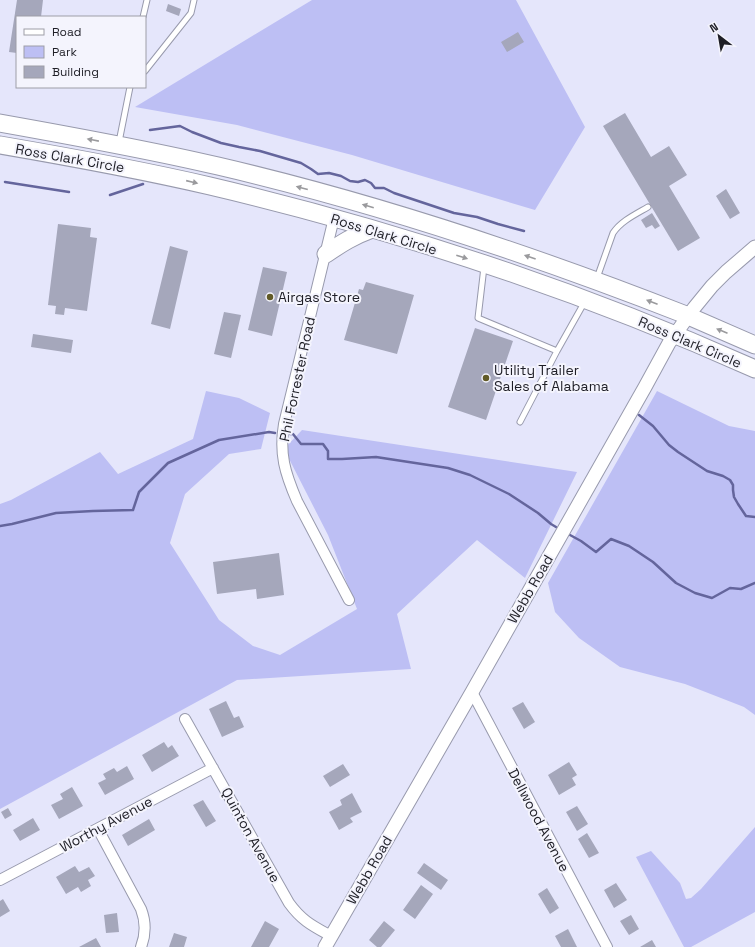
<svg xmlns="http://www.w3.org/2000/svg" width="755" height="947" font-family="'Space Grotesk',sans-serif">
	<rect width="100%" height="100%" fill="#e5e6fb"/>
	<path fill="#bdbff4" d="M 312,0 L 516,0 L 585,127 L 535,210 L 352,155 L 237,125 L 135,107 Z
		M 206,391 L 239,398 L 270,413 L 261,449 L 229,454 L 185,494 L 170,543 L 219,620 L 253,646 L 280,655 L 357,609 L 328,535 L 284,449 L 302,430 L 577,472 L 525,578 L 477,540 L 397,614 L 411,669 L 237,680 L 0,809 L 0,504 L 11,500 L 100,452 L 118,474 L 193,439 Z
		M 657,391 L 729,426 L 755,431 L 755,715 L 744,707 L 685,684 L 620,667 L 579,638 L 555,612 L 548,583 Z
		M 755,827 L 755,912 L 691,947 L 684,947 L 636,857 L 651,851 L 680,883 L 686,899 L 691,898 L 701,889 Z"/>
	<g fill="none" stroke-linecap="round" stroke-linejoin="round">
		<path stroke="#64659c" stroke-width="2.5" d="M 150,130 L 180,126 L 192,132 L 221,143 L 239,147 L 260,151 L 301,163 L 311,169 L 318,174 L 329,173 L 341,176 L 350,181 L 358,182 L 365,180 L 371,183 L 375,188 L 384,188 L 394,193 L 454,213 L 477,217 L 498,224 L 524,231
			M 5,182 L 69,192
			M 110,195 L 143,184
			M 639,415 L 653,426 L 669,445 L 678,452 L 707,471 L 723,476 L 730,480 L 733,485 L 733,490 L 734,497 L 738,504 L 746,516 L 755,517
			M 290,434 L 293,434 L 301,444 L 323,444 L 328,451 L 328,459 L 342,459 L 376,457 L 448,468 L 470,475 L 509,494 L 538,513 L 551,524 L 556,527
			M 0,526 L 12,524 L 56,513 L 93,511 L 133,510 L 139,492 L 168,463 L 219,440 L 269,432 L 275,433
			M 570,535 L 581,541 L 596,552 L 611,539 L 629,546 L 653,562 L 676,583 L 695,593 L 712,598 L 730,588 L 741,589 L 755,583"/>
	</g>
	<path fill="#a5a7bb" d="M 17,0 L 43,0 L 41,17 L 17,17 L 17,53 L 9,52 Z
		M 168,4 L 181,9 L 179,16 L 166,11 Z
		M 518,32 L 524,42 L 507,52 L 501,42 Z
		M 625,113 L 651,157 L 669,146 L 687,175 L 669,186 L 700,238 L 678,251 L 603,126 Z
		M 726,189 L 740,213 L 730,219 L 716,196 Z
		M 652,213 L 660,226 L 655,229 L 652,225 L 646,228 L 641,220 Z
		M 58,224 L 91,228 L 90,237 L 97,238 L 87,311 L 65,308 L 64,315 L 55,314 L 56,306 L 48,305 Z
		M 170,246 L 188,251 L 170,329 L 151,324 Z
		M 263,267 L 287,272 L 272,336 L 248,330 Z
		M 366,282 L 414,295 L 397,354 L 344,340 L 359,289 L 363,290 Z
		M 224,312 L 241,315 L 231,358 L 214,354 Z
		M 475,328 L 513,341 L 486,420 L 448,407 Z
		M 33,334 L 73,340 L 71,353 L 31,347 Z
		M 279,553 L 284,595 L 257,599 L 256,589 L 217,594 L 213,562 Z
		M 226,701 L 234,718 L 239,716 L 244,727 L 222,737 L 209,709 Z
		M 523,702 L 535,722 L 524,729 L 512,708 Z
		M 164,742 L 168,748 L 172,745 L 179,756 L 152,772 L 142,755 Z
		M 569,762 L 577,775 L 572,778 L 576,785 L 559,795 L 548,775 Z
		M 343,764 L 350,775 L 330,787 L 323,776 Z
		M 127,766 L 134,779 L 105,795 L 98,783 L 106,779 L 103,774 L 114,768 L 117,772 Z
		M 72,787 L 83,806 L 59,819 L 51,805 L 63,799 L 60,794 Z
		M 352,793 L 362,812 L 350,818 L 353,822 L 339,830 L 329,812 L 342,805 L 340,800 Z
		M 203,800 L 216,821 L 206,827 L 193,805 Z
		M 577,806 L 588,824 L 577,831 L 566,812 Z
		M 8,808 L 12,815 L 5,819 L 1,812 Z
		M 33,818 L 40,830 L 20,841 L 13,830 Z
		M 149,819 L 155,830 L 128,846 L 122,835 Z
		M 587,833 L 599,853 L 589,858 L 578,839 Z
		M 424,863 L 448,880 L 441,890 L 417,873 Z
		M 75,866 L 79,872 L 89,867 L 95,876 L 88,880 L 91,886 L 81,892 L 78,887 L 66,894 L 56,877 Z
		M 616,883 L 627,900 L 614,908 L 604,890 Z
		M 421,885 L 433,894 L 415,919 L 403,910 Z
		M 547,888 L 559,908 L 550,914 L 538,894 Z
		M 3,899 L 10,911 L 0,917 L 0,901 Z
		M 117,913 L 119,932 L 106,933 L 104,915 Z
		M 631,915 L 639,929 L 629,935 L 620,921 Z
		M 265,921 L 279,929 L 269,947 L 251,947 Z
		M 384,921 L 395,930 L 381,947 L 377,947 L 369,940 Z
		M 568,929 L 577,947 L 561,947 L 555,936 Z
		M 174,933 L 187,937 L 184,947 L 169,947 Z
		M 96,938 L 101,947 L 79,947 Z
		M 652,940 L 656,947 L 640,947 Z"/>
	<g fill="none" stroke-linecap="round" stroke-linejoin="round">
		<g stroke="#989aad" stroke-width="7">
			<path id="service" d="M 143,17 L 147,0
				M 145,71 L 191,13 L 194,0
				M 119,142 L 130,87
				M 484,267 L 478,318 L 557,351
				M 597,278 L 613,233 C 621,221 636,214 648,207
				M 520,422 L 557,351 L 584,303"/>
		</g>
		<g stroke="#989aad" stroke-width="12">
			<path id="minor" d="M 334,218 L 284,424 C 279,454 285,473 297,501 L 349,600
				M 472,692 L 607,947
				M 185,719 L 289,903 C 302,921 313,926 331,936
				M 98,829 L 141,909 C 146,922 146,934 141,947
				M 0,880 L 213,768"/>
		</g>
		<g stroke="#989aad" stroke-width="15">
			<path id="tertiary" d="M 325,947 L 472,692 L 645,387 L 669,343 L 694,308 L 712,286 L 726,272 L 755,247"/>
		</g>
		<g stroke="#989aad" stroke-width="19">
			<path id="trunk" d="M 0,123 C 73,136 146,149 218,166 C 377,203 533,255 686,315 C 709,325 732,335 755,345
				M 0,145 C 70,157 141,170 210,186 C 397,230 580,291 755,369
				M 326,254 C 342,243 353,236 372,229"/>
		</g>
		<use href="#service" stroke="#fff" stroke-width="5"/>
		<use href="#minor" stroke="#fff" stroke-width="10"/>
		<use href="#tertiary" stroke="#fff" stroke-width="13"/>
		<use href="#trunk" stroke="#fff" stroke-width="17"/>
	</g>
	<defs><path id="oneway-solid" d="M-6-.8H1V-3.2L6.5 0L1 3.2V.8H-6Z"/></defs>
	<g fill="#9a9a9d">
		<use href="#oneway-solid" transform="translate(93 140) rotate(-169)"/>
		<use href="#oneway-solid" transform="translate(192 182) rotate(13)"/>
		<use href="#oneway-solid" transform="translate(302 188) rotate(-165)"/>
		<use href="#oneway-solid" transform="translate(368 206) rotate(-164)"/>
		<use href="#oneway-solid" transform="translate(462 257) rotate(18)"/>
		<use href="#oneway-solid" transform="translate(530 257) rotate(-161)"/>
		<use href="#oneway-solid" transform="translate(652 302) rotate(-159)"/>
		<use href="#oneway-solid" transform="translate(722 331) rotate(-157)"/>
	</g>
	<g fill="#615a27" stroke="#f4f4fd" stroke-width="1.5">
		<circle cx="270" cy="297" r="4"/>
		<circle cx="486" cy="378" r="4"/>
	</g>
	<g text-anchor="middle" stroke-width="4" stroke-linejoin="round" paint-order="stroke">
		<g font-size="14" fill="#1e1e26" stroke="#f4f4fd">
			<text transform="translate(70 158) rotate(10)" y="5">Ross Clark Circle</text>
			<text transform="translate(384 234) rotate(17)" y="5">Ross Clark Circle</text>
			<text transform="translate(690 342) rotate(23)" y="5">Ross Clark Circle</text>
			<text transform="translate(297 379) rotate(-78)" y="5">Phil Forrester Road</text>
			<text transform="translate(530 589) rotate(-60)" y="5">Webb Road</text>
			<text transform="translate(539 820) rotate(62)" y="5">Dellwood Avenue</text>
			<text transform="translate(106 824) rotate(-28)" y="5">Worthy Avenue</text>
			<text transform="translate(251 835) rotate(61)" y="5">Quinton Avenue</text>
			<text transform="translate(369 870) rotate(-60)" y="5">Webb Road</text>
		</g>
		<g font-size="14" fill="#1e1e26" stroke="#f4f4fd" text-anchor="start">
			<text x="278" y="302">Airgas Store</text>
			<text x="494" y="375">Utility Trailer<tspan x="494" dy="16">Sales of Alabama</tspan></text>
		</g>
	</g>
	<rect x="16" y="16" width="130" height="72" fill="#f4f4fd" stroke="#9e9ea7"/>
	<rect x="24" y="29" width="20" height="6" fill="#ffffff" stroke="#9e9ea7"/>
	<text x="52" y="36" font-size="12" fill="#1e1e26">Road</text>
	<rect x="24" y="46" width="20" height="12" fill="#bdbff4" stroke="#9e9ea7"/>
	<text x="52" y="56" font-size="12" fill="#1e1e26">Park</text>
	<rect x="24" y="66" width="20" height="12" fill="#a5a7bb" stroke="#9e9ea7"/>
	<text x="52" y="76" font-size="12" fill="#1e1e26">Building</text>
	<g transform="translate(719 36) rotate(329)" stroke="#f4f4fd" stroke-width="3" paint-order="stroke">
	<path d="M0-3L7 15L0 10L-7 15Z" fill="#1e1e26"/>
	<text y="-6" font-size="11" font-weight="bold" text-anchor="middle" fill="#1e1e26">N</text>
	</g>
</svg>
